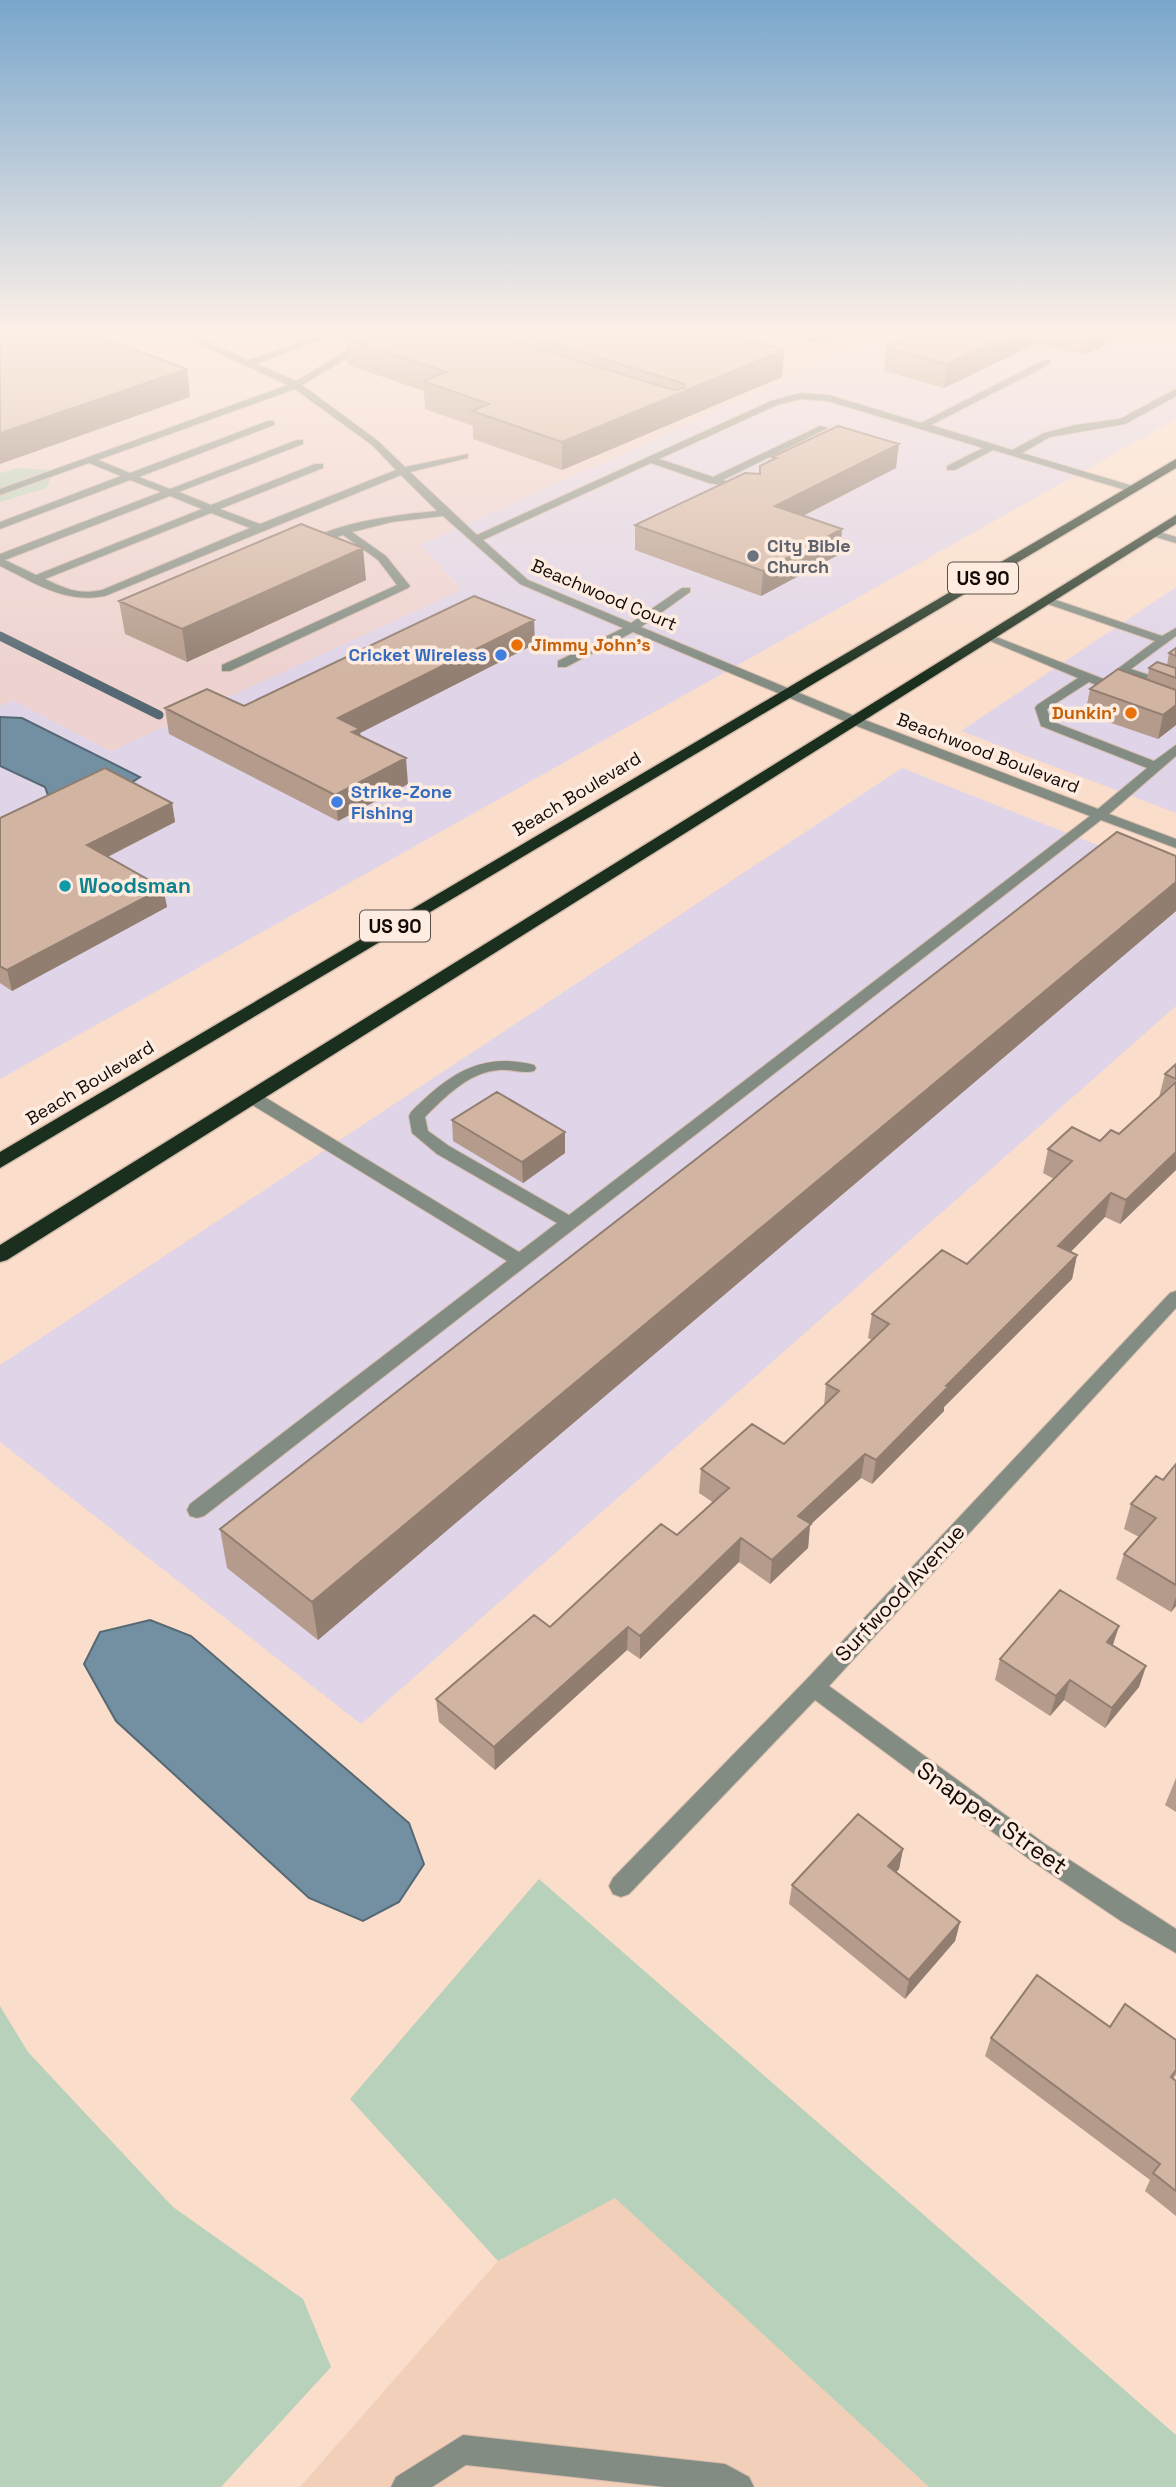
<svg xmlns="http://www.w3.org/2000/svg" width="1176" height="2487" font-family="'Space Grotesk',sans-serif">
	<rect width="100%" height="100%" fill="#faddca"/>
	<path fill="#dfd4e8" d="M 900,328 L 1176,328 L 1176,419 L 0,1079 L 0,706 L 13,700 L 111,751 L 461,589 L 420,545 Z
		M 1176,587 L 1176,813 L 961,731 Z
		M 902,768 L 1176,876 L 1176,1006 L 361,1724 L 0,1442 L 0,1365 Z"/>
	<path fill="#edd2cf" d="M 0,328 L 900,328 L 420,545 L 461,590 L 111,751 L 13,700 L 0,706 Z"/>
	<path fill="#f2cfb8" d="M 615,2198 L 929,2487 L 300,2487 L 498,2261 Z"/>
	<path fill="#b8d1ba" d="M 17,468 L 53,470 L 47,488 L 0,502 L 0,473 Z
		M 539,1879 L 1176,2435 L 1176,2487 L 929,2487 L 615,2198 L 498,2261 L 350,2099 Z
		M 0,2006 L 28,2052 L 173,2207 L 303,2299 L 331,2367 L 221,2487 L 0,2487 Z"/>
	<path fill="#7390a2" stroke="#566873" stroke-width="2" d="M 763,328 L 859,328 L 824,343 Z
		M 0,717 L 22,718 L 140,777 L 129,784 L 49,798 L 45,787 L 0,766 Z
		M 150,1620 L 191,1636 L 409,1823 L 424,1864 L 399,1902 L 363,1921 L 309,1898 L 116,1721 L 84,1664 L 100,1632 Z"/>
	<g fill="none" stroke-linecap="round" stroke-linejoin="round">
		<path stroke="#566873" stroke-width="9" d="M 0,636 L 159,715"/>
		<g stroke="#d5bbaa" stroke-width="2">
			<path id="minor" d="M 100,328 L 107,330 L 73,343 L 66,341 Z
				M 147,328 C 185,328 215,345 249,360 L 301,342 L 266,328 C 282,328 296,339 309,339 C 322,339 336,328 352,328 L 256,364 L 296,381 L 345,352 L 372,344 L 372,348 L 351,356 L 302,385 L 378,441 L 405,467 L 468,454 L 468,458 L 410,472 L 477,535 L 771,401 L 801,393 L 829,395 L 921,423 L 1044,360 L 1050,360 L 1050,364 L 931,425 L 1012,450 L 1044,433 L 1075,425 L 1120,419 L 1176,389 L 1176,396 L 1125,424 L 1050,437 L 1022,453 L 1136,487 L 1136,491 L 1132,492 L 993,450 L 955,470 L 947,470 L 947,466 L 983,448 L 828,401 L 801,399 L 777,405 L 659,459 L 713,477 L 820,426 L 828,428 L 723,480 L 728,482 L 728,486 L 709,483 L 651,463 L 483,540 L 528,580 L 631,623 L 682,588 L 690,588 L 690,592 L 641,627 L 857,717 L 1098,809 L 1147,768 L 1041,726 L 1035,708 L 1037,705 L 1078,678 L 981,637 L 991,635 L 1124,687 L 1126,690 L 1120,694 L 1089,682 L 1047,709 L 1051,721 L 1154,761 L 1176,745 L 1176,756 L 1109,814 L 1176,839 L 1176,848 L 1101,820 L 204,1516 L 197,1518 L 190,1516 L 187,1510 L 190,1504 L 507,1261 L 246,1101 L 244,1097 L 246,1093 L 258,1093 L 519,1252 L 557,1223 L 437,1154 L 412,1133 L 409,1116 L 411,1112 C 447,1076 480,1051 534,1065 L 536,1068 L 534,1071 C 523,1074 511,1069 500,1070 C 470,1071 445,1097 425,1117 L 428,1131 L 449,1146 L 569,1215 L 1090,816 L 849,723 L 633,632 L 566,667 L 558,667 L 558,661 L 623,628 L 520,584 L 443,516 L 392,522 L 352,532 L 386,556 L 410,586 L 408,588 L 230,671 L 222,671 L 222,665 L 397,585 L 378,560 L 343,535 L 309,547 L 304,544 C 330,523 401,514 437,511 L 401,475 L 105,596 C 65,604 35,583 0,566 L 0,554 L 161,492 L 130,480 L 0,529 L 0,522 L 121,476 L 89,463 L 0,495 L 0,489 L 288,385 L 183,337 ZM 295,389 L 372,445 L 396,470 L 260,524 L 220,509 L 323,468 L 323,464 L 315,464 L 211,505 L 179,492 L 303,444 L 303,440 L 297,440 L 170,489 L 139,477 L 274,425 L 274,421 L 268,421 L 130,473 L 98,460 ZM 170,496 L 202,509 L 36,575 L 5,560 ZM 211,513 L 250,528 L 102,590 C 79,595 66,589 45,579 Z
				M 1153,530 L 1176,537 L 1176,543 L 1149,535 L 1148,533 Z
				M 1042,598 L 1050,598 L 1162,636 L 1176,628 L 1176,636 L 1131,669 L 1176,684 L 1176,692 L 1116,670 L 1155,641 L 1042,602 Z
				M 1176,1291 L 1176,1308 L 829,1686 L 1045,1844 L 1176,1929 L 1176,1953 L 1121,1921 L 1029,1859 L 815,1700 L 629,1894 L 621,1897 L 613,1894 L 609,1886 L 613,1878 L 806,1680 L 1170,1293 Z
				M 463,2435 L 725,2464 L 749,2477 L 754,2487 L 665,2487 L 466,2465 L 432,2487 L 391,2487 L 396,2477 Z"/>
		</g>
		<g stroke="#d5bbaa" stroke-width="3">
			<path id="highway" d="M 1176,459 L 1176,468 L 0,1168 L 0,1152 Z
				M 1176,515 L 1176,524 L 7,1260 L 0,1262 L 0,1245 Z"/>
		</g>
		<use href="#minor" fill="#828c83" fill-rule="evenodd"/>
		<use href="#highway" fill="#1b2f1e" fill-rule="evenodd"/>
	</g>
	<path fill="#b49b8b" d="M 314,328 L 708,328 L 784,350 L 782,377 L 562,470 L 473,439 L 473,426 L 425,409 L 424,391 L 348,365 L 346,339 L 338,336 L 337,329 L 326,332 Z
		M 929,328 L 1176,328 L 1176,337 L 1172,339 L 1134,330 L 1085,355 L 1037,343 L 944,388 L 884,371 L 886,347 Z
		M 772,457 L 896,468 L 803,516 L 840,554 L 761,596 L 635,550 L 635,525 L 759,474 L 760,466 L 772,460 Z
		M 366,580 L 187,662 L 125,634 L 119,601 Z
		M 535,644 L 360,733 L 361,736 L 408,784 L 338,821 L 169,734 L 165,708 L 244,706 Z
		M 1176,648 L 1176,725 L 1158,739 L 1085,714 L 1090,689 L 1147,679 L 1149,668 L 1167,665 L 1169,653 Z
		M 172,803 L 175,822 L 108,857 L 163,888 L 167,907 L 12,991 L 0,983 L 0,818 Z
		M 1176,856 L 1176,911 L 318,1640 L 227,1568 L 220,1529 Z
		M 1176,1064 L 1176,1170 L 1120,1224 L 1105,1217 L 1070,1252 L 1077,1255 L 1072,1279 L 944,1407 L 944,1411 L 872,1484 L 861,1478 L 810,1525 L 808,1548 L 770,1584 L 739,1562 L 640,1659 L 627,1650 L 495,1770 L 439,1722 L 436,1699 L 550,1627 L 677,1535 L 714,1503 L 699,1493 L 701,1469 L 784,1444 L 824,1406 L 826,1384 L 872,1340 L 868,1338 L 872,1314 L 967,1264 L 1054,1179 L 1043,1173 L 1048,1149 L 1100,1141 L 1119,1134 L 1159,1097 L 1165,1074 Z
		M 452,1120 L 565,1132 L 565,1153 L 523,1183 L 453,1141 Z
		M 1176,1464 L 1176,1606 L 1171,1612 L 1116,1579 L 1124,1554 L 1139,1537 L 1124,1529 L 1131,1504 L 1163,1480 Z
		M 1119,1626 L 1113,1645 L 1146,1666 L 1139,1687 L 1105,1728 L 1064,1700 L 1050,1716 L 995,1680 L 1000,1659 Z
		M 1176,1778 L 1176,1812 L 1165,1805 Z
		M 903,1849 L 899,1869 L 896,1872 L 960,1922 L 955,1941 L 905,1999 L 789,1904 L 792,1885 Z
		M 1110,2027 L 1176,2040 L 1176,2075 L 1173,2079 L 1176,2081 L 1176,2216 L 1145,2191 L 1150,2180 L 985,2056 L 991,2038 Z"/>
	<path fill="#927e71" d="M 0,328 L 42,328 L 0,357 Z
		M 325,328 L 337,328 L 337,329 L 326,332 Z
		M 359,328 L 376,328 L 360,343 Z
		M 1022,328 L 1039,328 L 1037,343 L 944,388 L 946,364 Z
		M 1096,328 L 1134,328 L 1134,330 L 1085,355 L 1089,332 Z
		M 1174,328 L 1176,328 L 1176,337 L 1172,339 Z
		M 784,350 L 782,377 L 562,470 L 562,442 Z
		M 187,369 L 190,397 L 0,464 L 0,433 Z
		M 899,444 L 896,468 L 773,531 L 775,506 Z
		M 842,529 L 840,554 L 761,596 L 763,571 Z
		M 363,548 L 366,580 L 187,662 L 182,629 Z
		M 534,620 L 535,644 L 360,733 L 362,754 L 338,718 Z
		M 1176,705 L 1176,725 L 1158,739 L 1163,715 Z
		M 406,758 L 408,784 L 338,821 L 335,795 Z
		M 172,803 L 175,822 L 91,865 L 87,845 Z
		M 1176,882 L 1176,911 L 318,1640 L 312,1602 Z
		M 163,888 L 167,907 L 12,991 L 7,970 Z
		M 565,1132 L 565,1153 L 523,1183 L 522,1162 Z
		M 1176,1152 L 1176,1170 L 1120,1224 L 1126,1200 Z
		M 1111,1193 L 1105,1217 L 1053,1270 L 1058,1246 Z
		M 1077,1255 L 1072,1279 L 944,1407 L 944,1411 L 872,1484 L 876,1460 L 946,1386 Z
		M 865,1454 L 861,1478 L 810,1525 L 808,1548 L 770,1584 L 772,1560 L 798,1516 Z
		M 741,1538 L 739,1562 L 640,1659 L 640,1636 Z
		M 1176,1597 L 1176,1606 L 1171,1612 Z
		M 1119,1626 L 1112,1647 L 1107,1642 Z
		M 628,1627 L 627,1650 L 495,1770 L 494,1747 Z
		M 1146,1666 L 1139,1687 L 1105,1728 L 1112,1708 Z
		M 1070,1680 L 1064,1700 L 1050,1716 L 1056,1696 Z
		M 903,1849 L 899,1869 L 884,1886 L 888,1866 Z
		M 960,1922 L 955,1941 L 905,1999 L 909,1980 Z"/>
	<path fill="#d1b4a2" stroke="#927e71" stroke-width="2" d="M 33,328 L 75,328 L 187,369 L 0,433 L 0,339 Z
		M 376,328 L 468,328 L 674,390 L 684,388 L 685,384 L 502,328 L 708,328 L 784,350 L 562,442 L 472,411 L 489,404 L 423,381 L 447,372 L 346,339 Z
		M 929,328 L 1022,328 L 946,364 L 886,347 Z
		M 1074,328 L 1096,328 L 1089,332 Z
		M 838,426 L 899,444 L 775,506 L 842,529 L 763,571 L 635,525 L 745,473 L 760,474 L 760,466 L 776,458 L 772,457 Z
		M 301,524 L 363,548 L 182,629 L 119,601 Z
		M 474,596 L 534,620 L 338,718 L 360,729 L 352,732 L 406,758 L 335,795 L 165,708 L 207,689 L 244,706 Z
		M 1176,648 L 1176,656 L 1169,653 Z
		M 1157,662 L 1176,668 L 1176,678 L 1149,668 Z
		M 1118,669 L 1176,690 L 1176,705 L 1163,715 L 1090,689 Z
		M 105,768 L 172,803 L 87,845 L 163,888 L 7,970 L 0,966 L 0,818 Z
		M 1117,832 L 1176,856 L 1176,882 L 312,1602 L 220,1529 Z
		M 1176,1064 L 1176,1079 L 1165,1074 Z
		M 1176,1082 L 1176,1152 L 1126,1200 L 1111,1193 L 1058,1246 L 1077,1255 L 946,1386 L 948,1387 L 876,1460 L 865,1454 L 798,1516 L 811,1524 L 772,1560 L 741,1538 L 640,1636 L 628,1627 L 494,1747 L 436,1699 L 534,1615 L 550,1627 L 661,1524 L 677,1535 L 729,1488 L 701,1469 L 752,1424 L 784,1444 L 839,1391 L 826,1384 L 889,1324 L 872,1314 L 942,1250 L 967,1264 L 1072,1161 L 1048,1149 L 1072,1127 L 1100,1141 L 1111,1130 L 1119,1134 Z
		M 497,1092 L 565,1132 L 522,1162 L 452,1120 Z
		M 1176,1464 L 1176,1585 L 1124,1554 L 1156,1518 L 1131,1504 L 1156,1476 L 1163,1480 Z
		M 1060,1590 L 1119,1626 L 1107,1642 L 1146,1666 L 1112,1708 L 1070,1680 L 1056,1696 L 1000,1659 Z
		M 858,1814 L 903,1849 L 888,1866 L 960,1922 L 909,1980 L 792,1885 Z
		M 1037,1975 L 1110,2027 L 1125,2004 L 1176,2040 L 1176,2070 L 1171,2077 L 1176,2081 L 1176,2191 L 1153,2173 L 1160,2164 L 991,2038 Z"/>
	<linearGradient id="sky" x2="0" y2="1"><stop stop-color="#79a6cc"/><stop offset="0.49" stop-color="#fdf0e7"/><stop offset="1" stop-color="#fdf0e7" stop-opacity="0"/></linearGradient>
	<rect width="1176" height="676" fill="url(#sky)"/>
	<circle fill="#6b7280" stroke="#feece1" stroke-width="2.5" cx="753" cy="556" r="7"/>
	<g fill="#e8710a" stroke="#feece1" stroke-width="2.5">
		<circle cx="517" cy="645" r="7"/>
		<circle cx="1131" cy="713" r="7"/>
	</g>
	<g fill="#3f7fe0" stroke="#feece1" stroke-width="2.5">
		<circle cx="501" cy="655" r="7"/>
		<circle cx="337" cy="802" r="7"/>
	</g>
	<circle fill="#0f9aa8" stroke="#feece1" stroke-width="2.5" cx="65" cy="886" r="7"/>
	<g text-anchor="middle" stroke-width="7" stroke-linejoin="round" paint-order="stroke">
		<g font-size="18" font-weight="bold" fill="#5b616d" stroke="#feece1" text-anchor="start">
			<text x="767" y="552">City Bible<tspan x="767" dy="21">Church</tspan></text>
		</g>
		<g font-size="18" fill="#120905" stroke="#feece1">
			<text transform="translate(604 595) rotate(23)" y="6">Beachwood Court</text>
			<text transform="translate(988 753) rotate(21)" y="6">Beachwood Boulevard</text>
			<text transform="translate(577 794) rotate(-31)" y="6">Beach Boulevard</text>
			<text transform="translate(90 1083) rotate(-31)" y="6">Beach Boulevard</text>
		</g>
		<g font-size="18" font-weight="bold" fill="#c56008" stroke="#feece1" text-anchor="start">
			<text x="531" y="651">Jimmy John's</text>
			<text x="1117" y="719" text-anchor="end">Dunkin'</text>
		</g>
		<g font-size="18" font-weight="bold" fill="#366cbe" stroke="#feece1" text-anchor="end">
			<text x="487" y="661">Cricket Wireless</text>
			<text x="351" y="798" text-anchor="start">Strike-Zone<tspan x="351" dy="21">Fishing</tspan></text>
		</g>
		<g fill="#feece1" stroke="#594d47" stroke-width="2">
			<rect x="948" y="562.5" width="70" height="31" rx="5"/>
			<rect x="360" y="910.5" width="70" height="31" rx="5"/>
		</g>
		<g font-size="19" font-weight="bold" fill="#120905">
			<text x="983" y="585">US 90</text>
			<text x="395" y="933">US 90</text>
		</g>
		<g font-size="21" font-weight="bold" fill="#0d838f" stroke="#feece1" text-anchor="start">
			<text x="79" y="893">Woodsman</text>
		</g>
		<g font-size="21" fill="#120905" stroke="#feece1">
			<text transform="translate(900 1593) rotate(-47)" y="7">Surfwood Avenue</text>
		</g>
		<g font-size="24" fill="#120905" stroke="#feece1">
			<text transform="translate(992 1818) rotate(35)" y="8">Snapper Street</text>
		</g>
	</g>
</svg>
